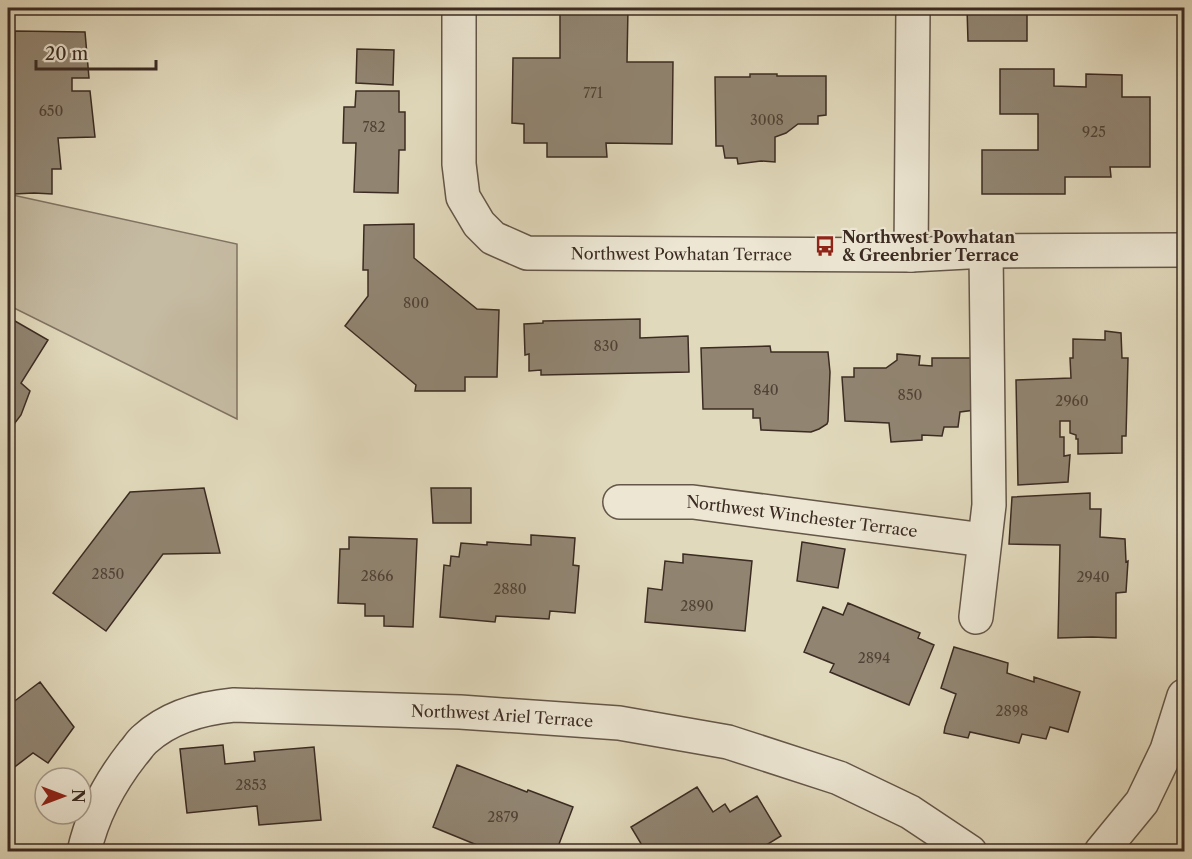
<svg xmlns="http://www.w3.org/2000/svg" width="1192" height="859" font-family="'Libre Caslon Text',serif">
	<rect width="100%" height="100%" fill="#e1d9bc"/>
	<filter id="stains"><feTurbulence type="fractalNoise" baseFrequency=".00333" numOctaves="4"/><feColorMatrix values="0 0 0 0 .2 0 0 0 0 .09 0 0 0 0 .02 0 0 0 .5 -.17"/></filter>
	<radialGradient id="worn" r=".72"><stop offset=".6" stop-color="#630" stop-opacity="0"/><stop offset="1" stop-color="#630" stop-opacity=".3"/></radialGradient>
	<path fill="#c5bba2" stroke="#807362" stroke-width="1.5" d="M 8,194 L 237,244 L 237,419 L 8,305 Z"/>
	<path fill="#918572" stroke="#3b2b22" stroke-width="1.5" d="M 560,8 L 628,8 L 627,62 L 673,62 L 672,144 L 606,143 L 607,157 L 547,157 L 547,143 L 524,143 L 524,124 L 512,123 L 513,58 L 560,58 Z
		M 967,8 L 1027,8 L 1027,41 L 968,41 Z
		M 15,31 L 85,32 L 89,78 L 72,78 L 72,91 L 90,91 L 95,137 L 58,138 L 61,169 L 52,169 L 52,194 L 34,193 L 14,194 L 14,130 L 11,130 L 8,71 L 14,71 Z
		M 357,49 L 394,50 L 393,85 L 356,83 Z
		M 1000,69 L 1054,69 L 1054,86 L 1086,87 L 1086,74 L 1122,75 L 1122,97 L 1150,97 L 1150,167 L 1110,167 L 1111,177 L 1065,177 L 1065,194 L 982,194 L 982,150 L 1038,150 L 1038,114 L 1000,114 Z
		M 750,74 L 777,74 L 777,76 L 826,76 L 826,115 L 818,116 L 818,124 L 798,124 L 786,133 L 775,137 L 775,162 L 761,161 L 738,164 L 737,158 L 725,158 L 723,146 L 716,146 L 715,77 L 750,77 Z
		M 356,91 L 399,91 L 399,112 L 405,112 L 405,150 L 399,150 L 398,193 L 354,192 L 356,143 L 343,143 L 344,107 L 355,107 Z
		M 414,224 L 414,258 L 477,309 L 499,310 L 497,377 L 465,377 L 465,391 L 415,391 L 416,385 L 345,326 L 368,296 L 368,270 L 363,270 L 364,225 Z
		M 8,317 L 48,340 L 21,383 L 30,391 L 21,415 L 8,432 Z
		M 640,319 L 640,338 L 688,336 L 689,372 L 541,375 L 541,370 L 529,371 L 529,354 L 525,355 L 524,324 L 543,323 L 543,321 Z
		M 1105,331 L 1121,333 L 1122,358 L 1128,358 L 1126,436 L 1122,436 L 1122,453 L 1078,454 L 1078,439 L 1076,439 L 1076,435 L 1070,433 L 1070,421 L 1060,421 L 1060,437 L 1064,437 L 1064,456 L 1070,455 L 1068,482 L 1018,485 L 1016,380 L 1071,378 L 1070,358 L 1073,358 L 1073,339 L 1105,340 Z
		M 770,346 L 771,352 L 828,352 L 830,372 L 828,421 L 827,424 L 819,429 L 811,432 L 761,430 L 760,418 L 753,418 L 753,409 L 703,409 L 701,348 Z
		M 897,354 L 920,356 L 919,365 L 932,366 L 932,358 L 974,358 L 975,410 L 960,412 L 958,427 L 944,427 L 942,436 L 922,435 L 922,440 L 891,442 L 889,423 L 845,421 L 842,377 L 854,377 L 854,368 L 886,368 L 897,360 Z
		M 204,488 L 220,553 L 163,554 L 106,631 L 53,593 L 130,492 Z
		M 431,488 L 471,488 L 471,523 L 433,523 Z
		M 1090,493 L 1090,509 L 1101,509 L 1100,537 L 1125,539 L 1126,562 L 1128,561 L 1126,592 L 1116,593 L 1116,638 L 1092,637 L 1058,638 L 1060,545 L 1009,544 L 1012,497 Z
		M 531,535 L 575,538 L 573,565 L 579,566 L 575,613 L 550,611 L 549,619 L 496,616 L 495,622 L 440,617 L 444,565 L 450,566 L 451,556 L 459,557 L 461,543 L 487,545 L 487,542 L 531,545 Z
		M 349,537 L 417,539 L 413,627 L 384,626 L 384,616 L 365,616 L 365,604 L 338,603 L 340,549 L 349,549 Z
		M 802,542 L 845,549 L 838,588 L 797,581 Z
		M 683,554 L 752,561 L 745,631 L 645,622 L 648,588 L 662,590 L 665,561 L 683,563 Z
		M 848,603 L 920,633 L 918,638 L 934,645 L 909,705 L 830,672 L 834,664 L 804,652 L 823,607 L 843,615 Z
		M 954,647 L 1008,663 L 1007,673 L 1034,682 L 1034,677 L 1080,692 L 1068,732 L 1050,727 L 1046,739 L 1022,734 L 1019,743 L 970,732 L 968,738 L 944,733 L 945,727 L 956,694 L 941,688 Z
		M 40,682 L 74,727 L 48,763 L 33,753 L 8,772 L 8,706 Z
		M 223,745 L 225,764 L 255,761 L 254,752 L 314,747 L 321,820 L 259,825 L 257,806 L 187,813 L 180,749 Z
		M 457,765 L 527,792 L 528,790 L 573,807 L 556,852 L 494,852 L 433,827 Z
		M 697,787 L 713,812 L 725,804 L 730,812 L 757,796 L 781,836 L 755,852 L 646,852 L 631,827 Z"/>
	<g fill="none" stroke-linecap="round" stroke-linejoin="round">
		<g stroke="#645648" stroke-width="36">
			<g id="minor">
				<path id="s1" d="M 459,8 L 459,164 L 463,197 L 479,224 L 493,238 L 527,253 L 911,255 L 986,251 L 1184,250"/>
				<path d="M 911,255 L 913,8"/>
				<path id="s2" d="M 620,502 L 693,502 L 984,540"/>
				<path d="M 976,617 L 989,505 L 986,251"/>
				<path id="s3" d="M 84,852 C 92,816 111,781 133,753 C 137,749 140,743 145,739 C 169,717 202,708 234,705 L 460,712 L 619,723 L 728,742 L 839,778 L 910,812 L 970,852"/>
				<path d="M 1101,852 L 1142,802 L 1167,750 L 1184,696"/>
			</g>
		</g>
		<use href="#minor" stroke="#ece6d3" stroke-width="33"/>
	</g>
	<defs>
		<g id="bus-bare" transform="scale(1.62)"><path d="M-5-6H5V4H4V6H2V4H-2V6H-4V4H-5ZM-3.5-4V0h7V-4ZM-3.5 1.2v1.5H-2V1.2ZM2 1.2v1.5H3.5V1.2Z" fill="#8f2418" stroke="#ece6d3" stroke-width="2.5" paint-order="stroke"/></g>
	</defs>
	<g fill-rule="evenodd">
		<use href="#bus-bare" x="825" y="246"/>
	</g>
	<g text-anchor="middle" stroke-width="4.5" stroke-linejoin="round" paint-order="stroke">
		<g font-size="14" fill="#504236">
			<text x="593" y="98">771</text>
			<text x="51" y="116">650</text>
			<text x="767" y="125">3008</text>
			<text x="374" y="132">782</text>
			<text x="1094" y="137">925</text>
			<text x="416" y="308">800</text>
			<text x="606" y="351">830</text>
			<text x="766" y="395">840</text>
			<text x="910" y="400">850</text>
			<text x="1072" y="406">2960</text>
			<text x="108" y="579">2850</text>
			<text x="377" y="581">2866</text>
			<text x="1093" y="582">2940</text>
			<text x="510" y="594">2880</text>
			<text x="697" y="611">2890</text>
			<text x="874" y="663">2894</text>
			<text x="1012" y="716">2898</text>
			<text x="251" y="790">2853</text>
			<text x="503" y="822">2879</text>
		</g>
		<g font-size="16" font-weight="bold" fill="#3b2b22" stroke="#ece6d3" text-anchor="start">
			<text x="842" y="243">Northwest Powhatan<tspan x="842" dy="18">&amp; Greenbrier Terrace</tspan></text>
		</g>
		<g font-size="16" fill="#3b2b22" stroke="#ece6d3">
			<text dy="6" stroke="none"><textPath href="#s1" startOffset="432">Northwest Powhatan Terrace</textPath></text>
			<text dy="6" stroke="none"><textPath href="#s2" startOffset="183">Northwest Winchester Terrace</textPath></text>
			<text dy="6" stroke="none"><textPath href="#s3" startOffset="495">Northwest Ariel Terrace</textPath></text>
		</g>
	</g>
	<rect width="1192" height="859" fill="none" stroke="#e1d9bc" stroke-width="30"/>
	<rect x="9" y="9" width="1174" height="841" fill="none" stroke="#3b2b22" stroke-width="3"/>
	<rect x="15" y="15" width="1162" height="829" fill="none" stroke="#3b2b22" stroke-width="1.5"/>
	<g transform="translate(63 796) rotate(90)"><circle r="28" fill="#ece6d3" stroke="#a59b8c" stroke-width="1.5"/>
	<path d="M0-4.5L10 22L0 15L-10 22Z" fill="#8f2418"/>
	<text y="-9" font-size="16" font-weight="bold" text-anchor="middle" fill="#3b2b22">N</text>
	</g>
	<path d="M36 60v9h120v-9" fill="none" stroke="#3b2b22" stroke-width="3"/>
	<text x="45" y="60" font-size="18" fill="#3b2b22" stroke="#ece6d3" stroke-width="4.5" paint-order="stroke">20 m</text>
	<rect width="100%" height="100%" filter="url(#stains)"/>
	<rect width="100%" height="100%" fill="url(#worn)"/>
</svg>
